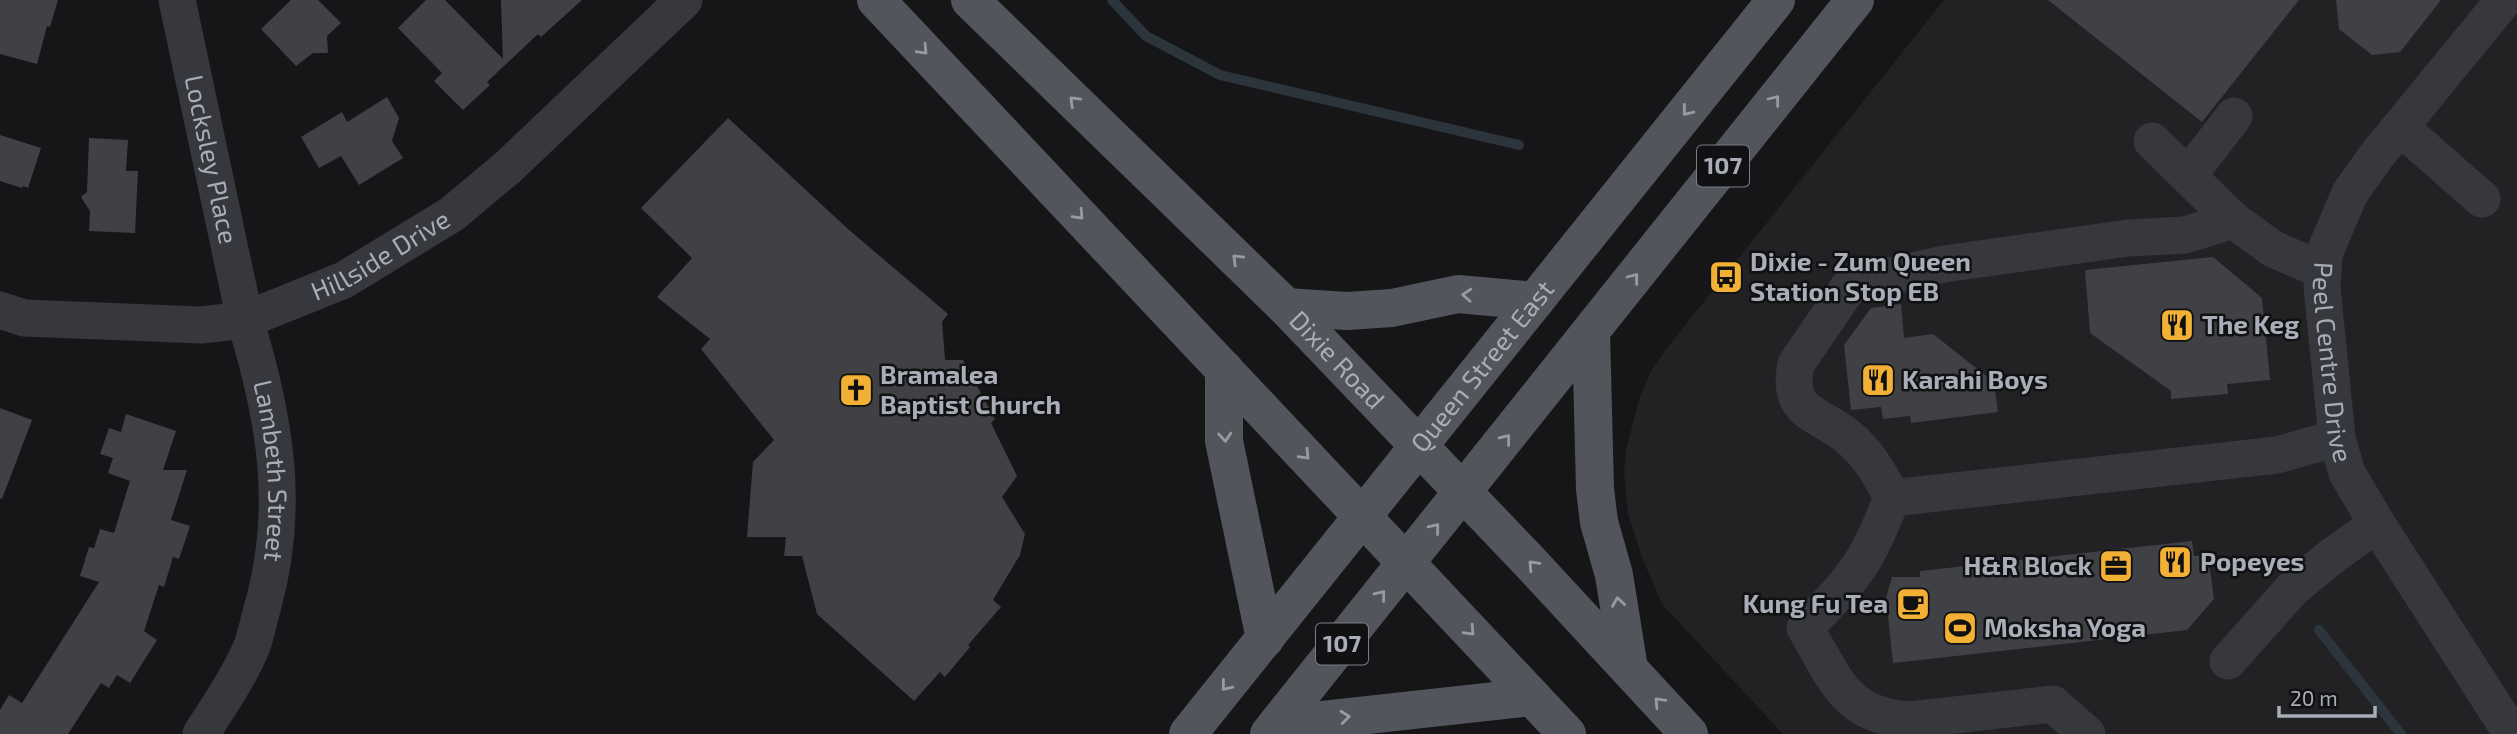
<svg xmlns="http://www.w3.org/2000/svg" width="2517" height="734" font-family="'Exo 2',sans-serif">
	<rect width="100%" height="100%" fill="#161618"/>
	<path fill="#222225" d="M 1944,0 L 2517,0 L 2517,734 L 1783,734 L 1662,604 L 1643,560 L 1628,514 L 1624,473 L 1626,450 L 1640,396 L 1651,371 L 1667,348 Z"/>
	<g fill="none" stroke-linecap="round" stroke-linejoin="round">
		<path stroke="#2c353c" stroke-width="10" d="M 1112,0 L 1146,36 L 1220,75 L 1519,145
			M 2319,630 L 2401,734"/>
	</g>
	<path fill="#404145" d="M 0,0 L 58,0 L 50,27 L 47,26 L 37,64 L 0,54 Z
		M 291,0 L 318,0 L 341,23 L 327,36 L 328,53 L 313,53 L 296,66 L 261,29 Z
		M 426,0 L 445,0 L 503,59 L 501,0 L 582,0 L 541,37 L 538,34 L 487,82 L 490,85 L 463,110 L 434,81 L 442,73 L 398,28 Z
		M 2048,0 L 2299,0 L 2202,122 Z
		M 2336,0 L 2441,0 L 2400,52 L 2372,55 L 2339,29 Z
		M 387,97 L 399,118 L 392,141 L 403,158 L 359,185 L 341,156 L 319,168 L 301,137 L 342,112 L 347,122 Z
		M 728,118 L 848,229 L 948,314 L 942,322 L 945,360 L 963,360 L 995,419 L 991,423 L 1017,476 L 1002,497 L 1025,534 L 1020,555 L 993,600 L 1001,607 L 968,645 L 970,647 L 945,677 L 940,672 L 914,701 L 817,614 L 802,556 L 784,556 L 786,537 L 747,537 L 753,462 L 774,440 L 701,349 L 710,339 L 657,297 L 692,258 L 641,208 Z
		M 0,135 L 41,148 L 28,188 L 23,186 L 22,188 L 0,181 Z
		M 89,138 L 128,140 L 126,171 L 138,171 L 135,233 L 89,231 L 90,211 L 81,197 L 87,192 Z
		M 2213,257 L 2262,298 L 2270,380 L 2227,384 L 2228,394 L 2171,399 L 2171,391 L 2090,333 L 2085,270 Z
		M 1901,304 L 1904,338 L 1933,334 L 1994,382 L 1998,412 L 1911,423 L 1910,416 L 1883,419 L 1881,407 L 1851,410 L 1844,345 L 1871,308 Z
		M 0,408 L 32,420 L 2,499 L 0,498 Z
		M 126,414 L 176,431 L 163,470 L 187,470 L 171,520 L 190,526 L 179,559 L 173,557 L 164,587 L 159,585 L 144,631 L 157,640 L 130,683 L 117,675 L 109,688 L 101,683 L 68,734 L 0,734 L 0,710 L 9,695 L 22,703 L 99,582 L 80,576 L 89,547 L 94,548 L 100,529 L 114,533 L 130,481 L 108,473 L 113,458 L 100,454 L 109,428 L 121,432 Z
		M 2192,541 L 2194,556 L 2208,555 L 2214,599 L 2187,630 L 1893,663 L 1886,598 L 1892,577 L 1920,577 L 1920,571 Z"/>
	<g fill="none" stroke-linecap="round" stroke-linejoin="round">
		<g stroke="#37383d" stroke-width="37">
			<path id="s1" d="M 177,0 L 245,320 C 275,417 291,509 262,609 C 259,621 256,634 252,646 C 239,677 219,706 201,734"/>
			<path id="s2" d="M 2504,0 L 2377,155 L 2350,193 L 2324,254 L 2322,287 L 2337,438 L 2347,473 L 2377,524 L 2512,734"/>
			<path d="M 2400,127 L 2482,199"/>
			<path d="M 2152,141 L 2233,220"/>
			<path d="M 2188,176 L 2234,116"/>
			<path id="s3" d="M 0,310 L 24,318 L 201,325 L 245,320 L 344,280 L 452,214 L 507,168 L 684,0"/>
			<path d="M 1892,498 C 1880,474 1868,453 1847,436 C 1817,412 1786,414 1796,364 L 1850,285 L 1944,264 L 2128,238 L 2185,235 L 2233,220 L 2273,249 L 2322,270"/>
			<path d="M 2228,661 L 2294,587 L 2335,554 L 2377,524"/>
			<path d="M 2087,734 L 2053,704 L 1910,720 C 1844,716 1836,679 1805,628 C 1826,606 1849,584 1865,557 C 1876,538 1884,518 1892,498 L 2277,455 L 2337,438"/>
		</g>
		<g stroke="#53555c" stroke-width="38">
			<path d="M 876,0 L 1567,734"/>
			<path id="s4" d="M 970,0 L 1286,307 L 1526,558 L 1689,734"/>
			<path d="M 1286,307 L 1347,311 L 1392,308 L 1458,294 L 1535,301"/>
			<path d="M 1591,332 L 1595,489 L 1599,522 L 1614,575 L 1629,669"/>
			<path d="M 1224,369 L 1224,441 L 1265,639"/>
			<path d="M 1277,725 L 1532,697"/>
			<path id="s5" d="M 1188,734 L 1776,0"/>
			<path d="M 1269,734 L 1855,0"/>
		</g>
	</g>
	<defs><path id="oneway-chevron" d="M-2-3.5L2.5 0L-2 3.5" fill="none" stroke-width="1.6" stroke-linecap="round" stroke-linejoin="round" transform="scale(1.75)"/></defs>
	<g stroke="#979ba6">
		<use href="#oneway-chevron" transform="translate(923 50) rotate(47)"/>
		<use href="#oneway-chevron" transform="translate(1775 100) rotate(-52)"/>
		<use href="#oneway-chevron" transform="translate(1074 101) rotate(-136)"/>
		<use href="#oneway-chevron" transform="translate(1687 111) rotate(129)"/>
		<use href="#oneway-chevron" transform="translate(1079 215) rotate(47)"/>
		<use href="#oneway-chevron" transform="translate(1237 259) rotate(-136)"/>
		<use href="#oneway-chevron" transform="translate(1634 278) rotate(-52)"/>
		<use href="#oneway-chevron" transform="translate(1467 295) rotate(-177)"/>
		<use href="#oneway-chevron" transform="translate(1225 437) rotate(86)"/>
		<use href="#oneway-chevron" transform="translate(1506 439) rotate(-51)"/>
		<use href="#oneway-chevron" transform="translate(1305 455) rotate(46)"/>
		<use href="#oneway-chevron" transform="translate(1435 528) rotate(-51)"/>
		<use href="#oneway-chevron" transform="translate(1533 565) rotate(-133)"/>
		<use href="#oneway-chevron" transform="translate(1381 595) rotate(-51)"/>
		<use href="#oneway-chevron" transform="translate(1618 602) rotate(-99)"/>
		<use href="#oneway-chevron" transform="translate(1470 631) rotate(47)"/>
		<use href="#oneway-chevron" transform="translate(1226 686) rotate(129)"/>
		<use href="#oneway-chevron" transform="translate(1659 702) rotate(-133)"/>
		<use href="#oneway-chevron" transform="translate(1345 717) rotate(-6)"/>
	</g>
	<defs>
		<g id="bus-square" transform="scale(1.75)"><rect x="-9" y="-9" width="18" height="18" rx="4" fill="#f2b134" stroke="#111113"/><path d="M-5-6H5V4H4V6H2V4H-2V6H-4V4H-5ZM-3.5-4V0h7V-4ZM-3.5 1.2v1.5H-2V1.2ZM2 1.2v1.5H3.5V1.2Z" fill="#111"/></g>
		<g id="restaurant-square" transform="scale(1.75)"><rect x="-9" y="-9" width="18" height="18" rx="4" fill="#f2b134" stroke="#111113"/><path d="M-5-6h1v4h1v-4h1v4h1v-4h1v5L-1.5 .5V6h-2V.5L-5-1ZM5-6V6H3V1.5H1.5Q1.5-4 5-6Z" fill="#111"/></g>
		<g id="church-square" transform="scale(1.75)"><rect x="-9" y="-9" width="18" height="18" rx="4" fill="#f2b134" stroke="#111113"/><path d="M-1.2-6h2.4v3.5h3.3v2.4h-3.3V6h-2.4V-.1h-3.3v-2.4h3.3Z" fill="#111"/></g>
		<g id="office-square" transform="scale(1.75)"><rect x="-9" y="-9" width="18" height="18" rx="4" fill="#f2b134" stroke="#111113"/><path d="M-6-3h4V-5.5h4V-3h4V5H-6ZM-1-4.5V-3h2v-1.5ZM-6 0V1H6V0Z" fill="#111"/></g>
		<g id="cafe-square" transform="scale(1.75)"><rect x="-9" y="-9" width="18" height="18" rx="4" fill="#f2b134" stroke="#111113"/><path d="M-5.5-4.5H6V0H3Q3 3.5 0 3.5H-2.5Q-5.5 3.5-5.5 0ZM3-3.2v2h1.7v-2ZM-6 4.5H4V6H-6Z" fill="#111"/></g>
		<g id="stadium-square" transform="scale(1.75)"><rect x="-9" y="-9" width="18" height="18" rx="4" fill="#f2b134" stroke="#111113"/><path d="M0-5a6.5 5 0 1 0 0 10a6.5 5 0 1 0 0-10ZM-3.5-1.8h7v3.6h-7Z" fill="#111"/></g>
	</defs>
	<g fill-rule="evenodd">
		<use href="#bus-square" x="1726" y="277"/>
		<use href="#restaurant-square" x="2177" y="325"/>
		<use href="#restaurant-square" x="1878" y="380"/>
		<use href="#church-square" x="856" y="390"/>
		<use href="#restaurant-square" x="2175" y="562"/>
		<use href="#office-square" x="2116" y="566"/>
		<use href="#cafe-square" x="1913" y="604"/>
		<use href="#stadium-square" x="1960" y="628"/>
	</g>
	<g text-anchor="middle" stroke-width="5" stroke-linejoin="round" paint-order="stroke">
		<g fill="#111113" stroke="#7b7e86" stroke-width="2">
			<rect x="1697" y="145.5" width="52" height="41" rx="5"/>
			<rect x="1316" y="623.5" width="52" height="41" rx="5"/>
		</g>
		<g font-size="24" font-weight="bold" fill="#a8adb8">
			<text x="1723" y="174">107</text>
			<text x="1342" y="652">107</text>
		</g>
		<g font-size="26" fill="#a8adb8" stroke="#111113">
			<text dy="9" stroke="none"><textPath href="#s1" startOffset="163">Locksley Place</textPath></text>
			<text dy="9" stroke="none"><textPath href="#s3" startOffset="397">Hillside Drive</textPath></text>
			<text dy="9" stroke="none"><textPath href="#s4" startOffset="514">Dixie Road</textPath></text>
			<text dy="9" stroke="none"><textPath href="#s2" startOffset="422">Peel Centre Drive</textPath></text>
			<text dy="9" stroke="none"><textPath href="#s5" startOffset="471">Queen Street East</textPath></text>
			<text dy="9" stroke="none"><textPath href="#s1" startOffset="481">Lambeth Street</textPath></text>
		</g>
		<g font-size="26" font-weight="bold" fill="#a8adb8" stroke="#111113" text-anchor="start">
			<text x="1750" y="271">Dixie - Zum Queen<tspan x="1750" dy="30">Station Stop EB</tspan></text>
			<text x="2202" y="334">The Keg</text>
			<text x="880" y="384">Bramalea<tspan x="880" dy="30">Baptist Church</tspan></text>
			<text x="1902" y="389">Karahi Boys</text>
			<text x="2200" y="571">Popeyes</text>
			<text x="2092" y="575" text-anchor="end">H&amp;R Block</text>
			<text x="1888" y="613" text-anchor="end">Kung Fu Tea</text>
			<text x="1984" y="637">Moksha Yoga</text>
		</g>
	</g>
	<path d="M2279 706v10h96v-10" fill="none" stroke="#a8adb8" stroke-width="3.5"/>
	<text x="2290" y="706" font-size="21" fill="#a8adb8" stroke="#111113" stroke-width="5" paint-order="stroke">20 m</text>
</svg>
